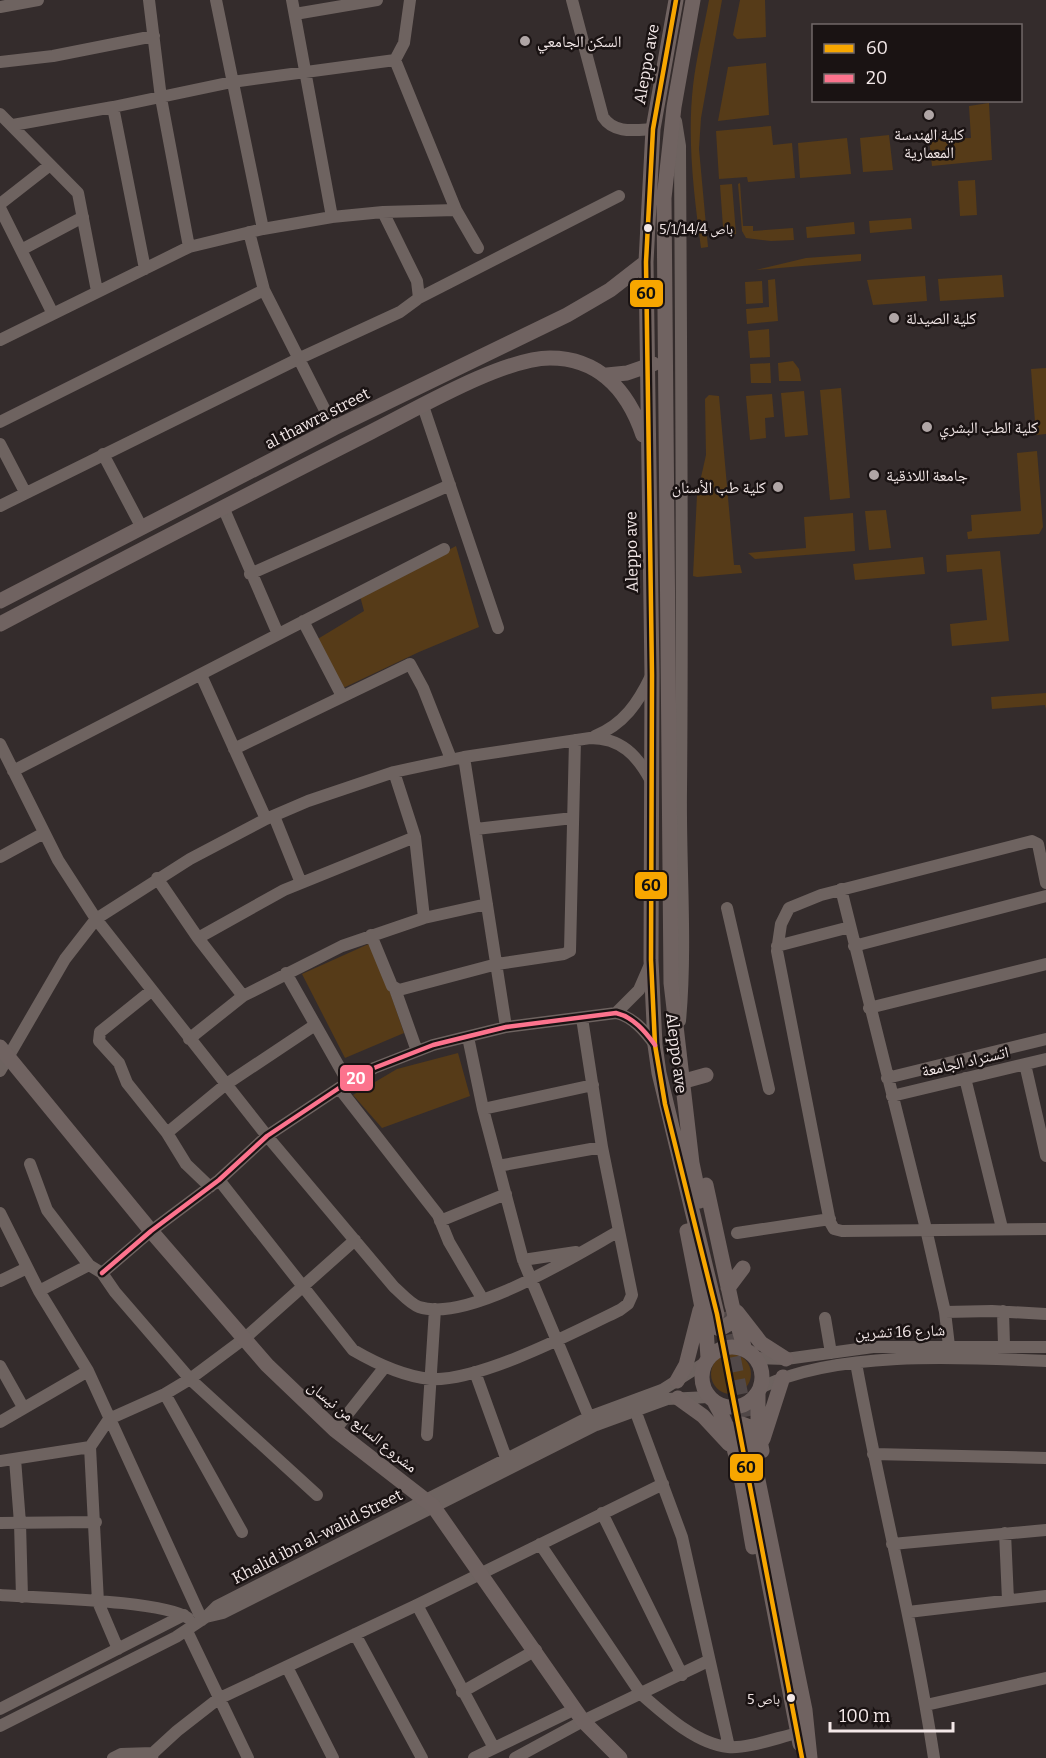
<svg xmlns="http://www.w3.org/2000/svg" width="1046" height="1758" font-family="Bitter,'Noto Naskh Arabic',serif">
	<rect width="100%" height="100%" fill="#342c2c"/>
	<path fill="#563b18" d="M 709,0 L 722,0 L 701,118 L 699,149 L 708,247 L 701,248 C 694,195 687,140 693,86 C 696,58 704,28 709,0 Z
		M 740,0 L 765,0 L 766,37 L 737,39 L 733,35 Z
		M 766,63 L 769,115 L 718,121 L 728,67 Z
		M 989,103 L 992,160 L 932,166 L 929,139 L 971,138 L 969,106 Z
		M 771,126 L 773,145 L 792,143 L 795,178 L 748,182 L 747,177 L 719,179 L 716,131 Z
		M 889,135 L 893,170 L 863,172 L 860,138 Z
		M 847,138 L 851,174 L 800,178 L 798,143 Z
		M 975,180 L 977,215 L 960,216 L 958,181 Z
		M 740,183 L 743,226 L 753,226 L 753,231 L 793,228 L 794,240 L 771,241 L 746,238 L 742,231 L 738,184 Z
		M 732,184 L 736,234 L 730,235 L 723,227 L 720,185 Z
		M 911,218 L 912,229 L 870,233 L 869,221 Z
		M 854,222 L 855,234 L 807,238 L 806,227 Z
		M 861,254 L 861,261 L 756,270 L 806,258 Z
		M 1002,275 L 1004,297 L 940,301 L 938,279 Z
		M 925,276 L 927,301 L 873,305 L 867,280 Z
		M 775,279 L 778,321 L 747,324 L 746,309 L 769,307 L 768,280 Z
		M 762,281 L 763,303 L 746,304 L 745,282 Z
		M 769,329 L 770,357 L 750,358 L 748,331 Z
		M 793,361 L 799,369 L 801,381 L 779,381 L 778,363 Z
		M 770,363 L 771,383 L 751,383 L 750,364 Z
		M 1046,368 L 1046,434 L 1036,435 L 1031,369 Z
		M 841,388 L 850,498 L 830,500 L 820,390 Z
		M 804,391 L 808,435 L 785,437 L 781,393 Z
		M 772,394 L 774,417 L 765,418 L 766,438 L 750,440 L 746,396 Z
		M 709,395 L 719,396 L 734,565 L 740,565 L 742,573 L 697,577 L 693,576 L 697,495 L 706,455 L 705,399 Z
		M 1037,451 L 1043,527 L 1039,534 L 968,539 L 967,532 L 972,531 L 971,515 L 1021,511 L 1017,453 Z
		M 886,510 L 891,548 L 869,550 L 865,511 Z
		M 853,513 L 855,551 L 755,559 L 748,553 L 806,548 L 804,517 Z
		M 456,546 L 479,627 L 419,652 L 339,690 L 316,640 L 364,611 L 360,596 Z
		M 1000,551 L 1009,641 L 952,646 L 950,624 L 987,620 L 982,569 L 947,572 L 946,555 Z
		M 923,557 L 925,574 L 855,580 L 853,564 Z
		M 1046,693 L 1046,709 L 1045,705 L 992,709 L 991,697 Z
		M 373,942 L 404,1033 L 345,1058 L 302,974 Z
		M 458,1053 L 470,1096 L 382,1128 L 353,1095 L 397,1069 Z
		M711 1374a20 20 0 1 1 40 0a20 20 0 1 1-40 0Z"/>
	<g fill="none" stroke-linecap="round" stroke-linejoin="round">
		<path stroke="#514848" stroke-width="15" stroke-dasharray="15 8" stroke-linecap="butt" d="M 724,1312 L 749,1436"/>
		<path stroke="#6e6360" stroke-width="12" d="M 149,0 L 161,98 L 189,247
			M 216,0 L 263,229
			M 292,0 L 332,217
			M 572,0 L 603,117 C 614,134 635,130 653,129
			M 0,7 L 38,0
			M 295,14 L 377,0
			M 0,62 L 53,56 L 154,36
			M 113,107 L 145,269
			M 0,114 L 78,193 L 97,291
			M 676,121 L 680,146 C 681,361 683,575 681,790 C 680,867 687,944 680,1021
			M 13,125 L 113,107 L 232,82 L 395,60
			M 0,204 L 50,165
			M 0,208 L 53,314
			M 456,210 L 478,248
			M 383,212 L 417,281 L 419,298
			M 249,232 L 264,290 L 334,428
			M 21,250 L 83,217
			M 0,340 L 189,247 L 263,229 L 332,217 L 383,212 L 456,210 L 395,60 L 404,43 L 410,0
			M 423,406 L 498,628
			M 0,422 L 264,290
			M 0,444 L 25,492
			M 103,454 L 142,528
			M 0,506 L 298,359 L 400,312 L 419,298 L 619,196
			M 223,507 L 278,634
			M 250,574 L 450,485
			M 303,621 L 342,696
			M 201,675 L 266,819
			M 595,736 C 624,724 638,703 651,676
			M 0,744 L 58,860 L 96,919 L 267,1136 L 394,1287 C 401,1293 410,1304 419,1307 C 468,1323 576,1255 619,1231
			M 234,749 L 410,664 L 423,688 L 451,759
			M 464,757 L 506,1027
			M 13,771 L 444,549
			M 394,772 L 415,837 L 424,918
			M 274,816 L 301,883
			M 476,829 L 573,818
			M 0,857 L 44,833
			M 157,878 L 198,938 L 243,996
			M 1046,883 L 1038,844 L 1032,841 L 821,895 L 789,908 L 781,924 L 777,951 L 830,1222 L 834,1229 L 842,1231 L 1046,1229
			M 841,889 L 926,1229 L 945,1312 L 949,1346
			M 727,908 L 769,1089
			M 371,935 L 392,986 L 399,990 L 497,964 L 564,954 L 570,951 L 575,740
			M 198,938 L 284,890 L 415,837
			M 777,946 L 850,927
			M 854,946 L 1046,896
			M 286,973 L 349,1084
			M 395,989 L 417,1051
			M 151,991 L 100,1032 L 99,1041 L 119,1063 L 127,1083 L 167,1133 L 225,1085 L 315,1025
			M 869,1008 L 1046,964
			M 616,1013 L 639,990 L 649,967
			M 468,1037 L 483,1109 L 523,1260 L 589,1417
			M 189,1039 L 243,996 L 342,946 L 424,918 L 487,904
			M 1025,1064 L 1046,1156
			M 0,1071 L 65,959 L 96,919 L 190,859 L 266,819 L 308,801 L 394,772 L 464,757 L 590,738 C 621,738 637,755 651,781
			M 887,1078 L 1046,1039
			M 965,1078 L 1002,1228
			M 339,1088 L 438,1215 L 449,1242 L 482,1298
			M 892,1096 L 1046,1059
			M 483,1109 L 593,1085
			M 167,1133 L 186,1164 L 210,1187
			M 30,1164 L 47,1210 L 89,1265 L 102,1273 L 115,1292 L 190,1379 L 317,1495
			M 498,1166 L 602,1147
			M 219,1180 L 353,1350 C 377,1364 402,1376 430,1379 C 479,1382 575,1332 620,1310 L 628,1304 L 632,1295 L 602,1147 L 582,1018
			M 0,1213 L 39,1291 L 88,1371 L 202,1620
			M 440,1221 L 506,1194
			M 737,1233 L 830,1219
			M 523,1260 L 576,1252
			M 102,1273 L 151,1231 L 219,1180 L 267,1136 L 339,1088 L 374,1068 L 433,1045 L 506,1027 L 616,1013 C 633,1017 645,1031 655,1045
			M 0,1281 L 27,1268
			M 39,1291 L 89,1265
			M 1003,1311 L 1004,1345
			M 945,1312 L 992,1311 L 1046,1314
			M 825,1318 L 831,1353
			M 756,1358 L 786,1359 L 873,1347 L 1046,1347
			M 856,1363 C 880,1495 914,1625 934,1758
			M 0,1366 L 23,1407
			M 475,1372 L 506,1458
			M 760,1388 C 834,1350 963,1357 1046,1361
			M 165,1394 L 242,1532
			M 635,1410 L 682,1537 L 729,1747
			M 0,1422 L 88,1371
			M 335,1430 L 384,1368
			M 427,1435 L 435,1309
			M 873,1454 L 1046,1458
			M 15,1459 L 20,1523 L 22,1597
			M 0,1461 L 90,1447
			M 602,1513 L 682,1675
			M 0,1523 L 96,1522
			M 1005,1533 L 1008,1600
			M 540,1544 L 641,1694 C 664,1714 696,1744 728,1747 C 747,1749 779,1737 798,1733
			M 892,1544 L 1046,1530
			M 0,1595 C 36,1598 164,1600 188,1618
			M 417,1605 L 494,1748
			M 908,1612 L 1046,1596
			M 206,1617 L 223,1613 L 596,1425 L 667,1399 L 709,1397
			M 187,1631 L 248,1758
			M 355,1634 L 422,1758
			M 118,1649 L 98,1602 L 90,1447 L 109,1419 L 165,1394 L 190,1379 L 245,1338 L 355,1240
			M 287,1667 L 333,1758
			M 462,1692 L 536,1650
			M 926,1705 L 1046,1678
			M 0,1709 L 184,1615
			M 0,1726 L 176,1637 L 206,1617 L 217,1606 L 589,1417 L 662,1390 L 706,1362
			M 113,1758 L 121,1754 L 153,1753
			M 152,1758 L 153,1753 L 177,1731 L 218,1699 L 417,1605 L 663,1484
			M 474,1758 L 575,1709
			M 515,1758 L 583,1721 L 708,1661"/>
		<path stroke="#706361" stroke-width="15" d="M 676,0 L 653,129 L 646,262 L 652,675 L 651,960 L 655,1045 L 659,1073 L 717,1314
			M 693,0 L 674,107 L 664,198 L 671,983 L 692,1163 L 700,1201
			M 607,375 L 627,373 L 653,364
			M 0,601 L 334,428 L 567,315 L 610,290 L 646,262
			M 0,624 C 123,559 247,495 371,432 C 415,410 503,358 550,358 C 599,358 628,391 643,435
			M 0,1047 L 151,1231 L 267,1365 L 335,1430 L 433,1506 L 583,1721 L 620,1758
			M 681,1082 L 706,1075
			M 706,1185 L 732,1305 L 745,1350
			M 687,1231 L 706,1328 L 708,1358
			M 728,1288 L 743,1268
			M 737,1312 L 761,1343 L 786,1359
			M 704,1319 L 708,1324 L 720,1329 L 732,1322 L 735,1316
			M702 1377a30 30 0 1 1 60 0a30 30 0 1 1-60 0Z
			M 677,1381 L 686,1365 L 700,1310
			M 758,1393 L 758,1430 L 762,1451
			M 678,1398 L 703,1416 L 729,1444
			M 715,1403 C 740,1444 744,1500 753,1547
			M 729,1435 L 742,1424 L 758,1430
			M 749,1436 L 805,1710 L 810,1758
			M 763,1439 L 783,1377
			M 759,1532 L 800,1744"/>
		<g stroke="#1a1313" stroke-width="9">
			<path id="bus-1" d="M 676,0 L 653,129 L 646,262 L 652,675 L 651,960 L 655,1045 L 665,1104 L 717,1314 L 802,1758"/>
		</g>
		<g stroke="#1a1313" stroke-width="9">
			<path id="bus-2" d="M 102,1273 L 151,1231 L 219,1180 L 267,1136 L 339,1088 L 374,1068 L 433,1045 L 506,1027 L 616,1013 C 633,1017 645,1031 655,1045"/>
		</g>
		<use href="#bus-1" stroke="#f7a600" stroke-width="4.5"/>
		<use href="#bus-2" stroke="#fc738d" stroke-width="4.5"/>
	</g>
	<g fill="#b0a6a6" stroke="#1a1313" stroke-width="2">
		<circle cx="525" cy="41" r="6"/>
		<circle cx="929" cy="115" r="6"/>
		<circle cx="894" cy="318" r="6"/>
		<circle cx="927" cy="427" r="6"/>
		<circle cx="874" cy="475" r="6"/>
		<circle cx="778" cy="487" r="6"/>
	</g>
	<g fill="#f3e8e8" stroke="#1a1313" stroke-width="2">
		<circle cx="648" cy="228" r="5"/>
		<circle cx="791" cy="1698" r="5"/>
	</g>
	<g text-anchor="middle" stroke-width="5" stroke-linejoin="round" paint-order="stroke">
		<g font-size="14" fill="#f3e8e8" stroke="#1a1313" text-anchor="start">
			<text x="659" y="234">باص 5/1/14/4</text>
			<text x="780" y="1704" text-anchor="end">باص 5</text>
		</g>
		<g font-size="16" fill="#f3e8e8" stroke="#1a1313" text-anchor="start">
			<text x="537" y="47">السكن الجامعي</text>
			<text x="929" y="140" text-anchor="middle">كلية الهندسة<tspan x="929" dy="18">المعمارية</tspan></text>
			<text x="906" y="324">كلية الصيدلة</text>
			<text x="939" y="433">كلية الطب البشري</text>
			<text x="886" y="481">جامعة اللاذقية</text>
			<text x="766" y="493" text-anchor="end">كلية طب الأسنان</text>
		</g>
		<g font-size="16" fill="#f3e8e8" stroke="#1a1313">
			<text transform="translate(646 64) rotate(-80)" y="6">Aleppo ave</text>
			<text transform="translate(317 418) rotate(-27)" y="6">al thawra street</text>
			<text transform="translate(631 552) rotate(-91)" y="6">Aleppo ave</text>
			<text transform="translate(677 1053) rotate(83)" y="6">Aleppo ave</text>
			<text transform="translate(965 1061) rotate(-13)" y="6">اتستراد الجامعة</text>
			<text transform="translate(900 1331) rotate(-2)" y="6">شارع 16 تشرين</text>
			<text transform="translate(363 1426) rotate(39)" y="6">مشروع السابع من نيسان</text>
			<text transform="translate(317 1536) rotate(-27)" y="6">Khalid ibn al-walid Street</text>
		</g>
	</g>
	<g stroke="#1a1313" stroke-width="2">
		<rect x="629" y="279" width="35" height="29" rx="6" fill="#f7a600"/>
		<rect x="634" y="871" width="34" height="29" rx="6" fill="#f7a600"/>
		<rect x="339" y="1064" width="35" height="28" rx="6" fill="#fc738d"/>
		<rect x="729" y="1453" width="35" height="29" rx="6" fill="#f7a600"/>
	</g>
	<g font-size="16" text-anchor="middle" font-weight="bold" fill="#fff">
		<text x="356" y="1084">20</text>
	</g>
	<g font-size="16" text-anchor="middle" font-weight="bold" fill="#111">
		<text x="646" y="299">60</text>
		<text x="651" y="891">60</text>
		<text x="746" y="1473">60</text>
	</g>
	<rect x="812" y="24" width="210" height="78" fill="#1a1313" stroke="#716868" stroke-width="1.5"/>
	<rect x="824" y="44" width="30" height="9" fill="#f7a600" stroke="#716868" stroke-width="1.5"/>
	<text x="866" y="54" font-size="18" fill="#f3e8e8">60</text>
	<rect x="824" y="74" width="30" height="9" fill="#fc738d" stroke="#716868" stroke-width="1.5"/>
	<text x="866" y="84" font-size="18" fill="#f3e8e8">20</text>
	<path d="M830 1722v9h123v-9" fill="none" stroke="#f3e8e8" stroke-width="3"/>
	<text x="839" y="1722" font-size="18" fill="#f3e8e8" stroke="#1a1313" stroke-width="4.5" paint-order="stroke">100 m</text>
</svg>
